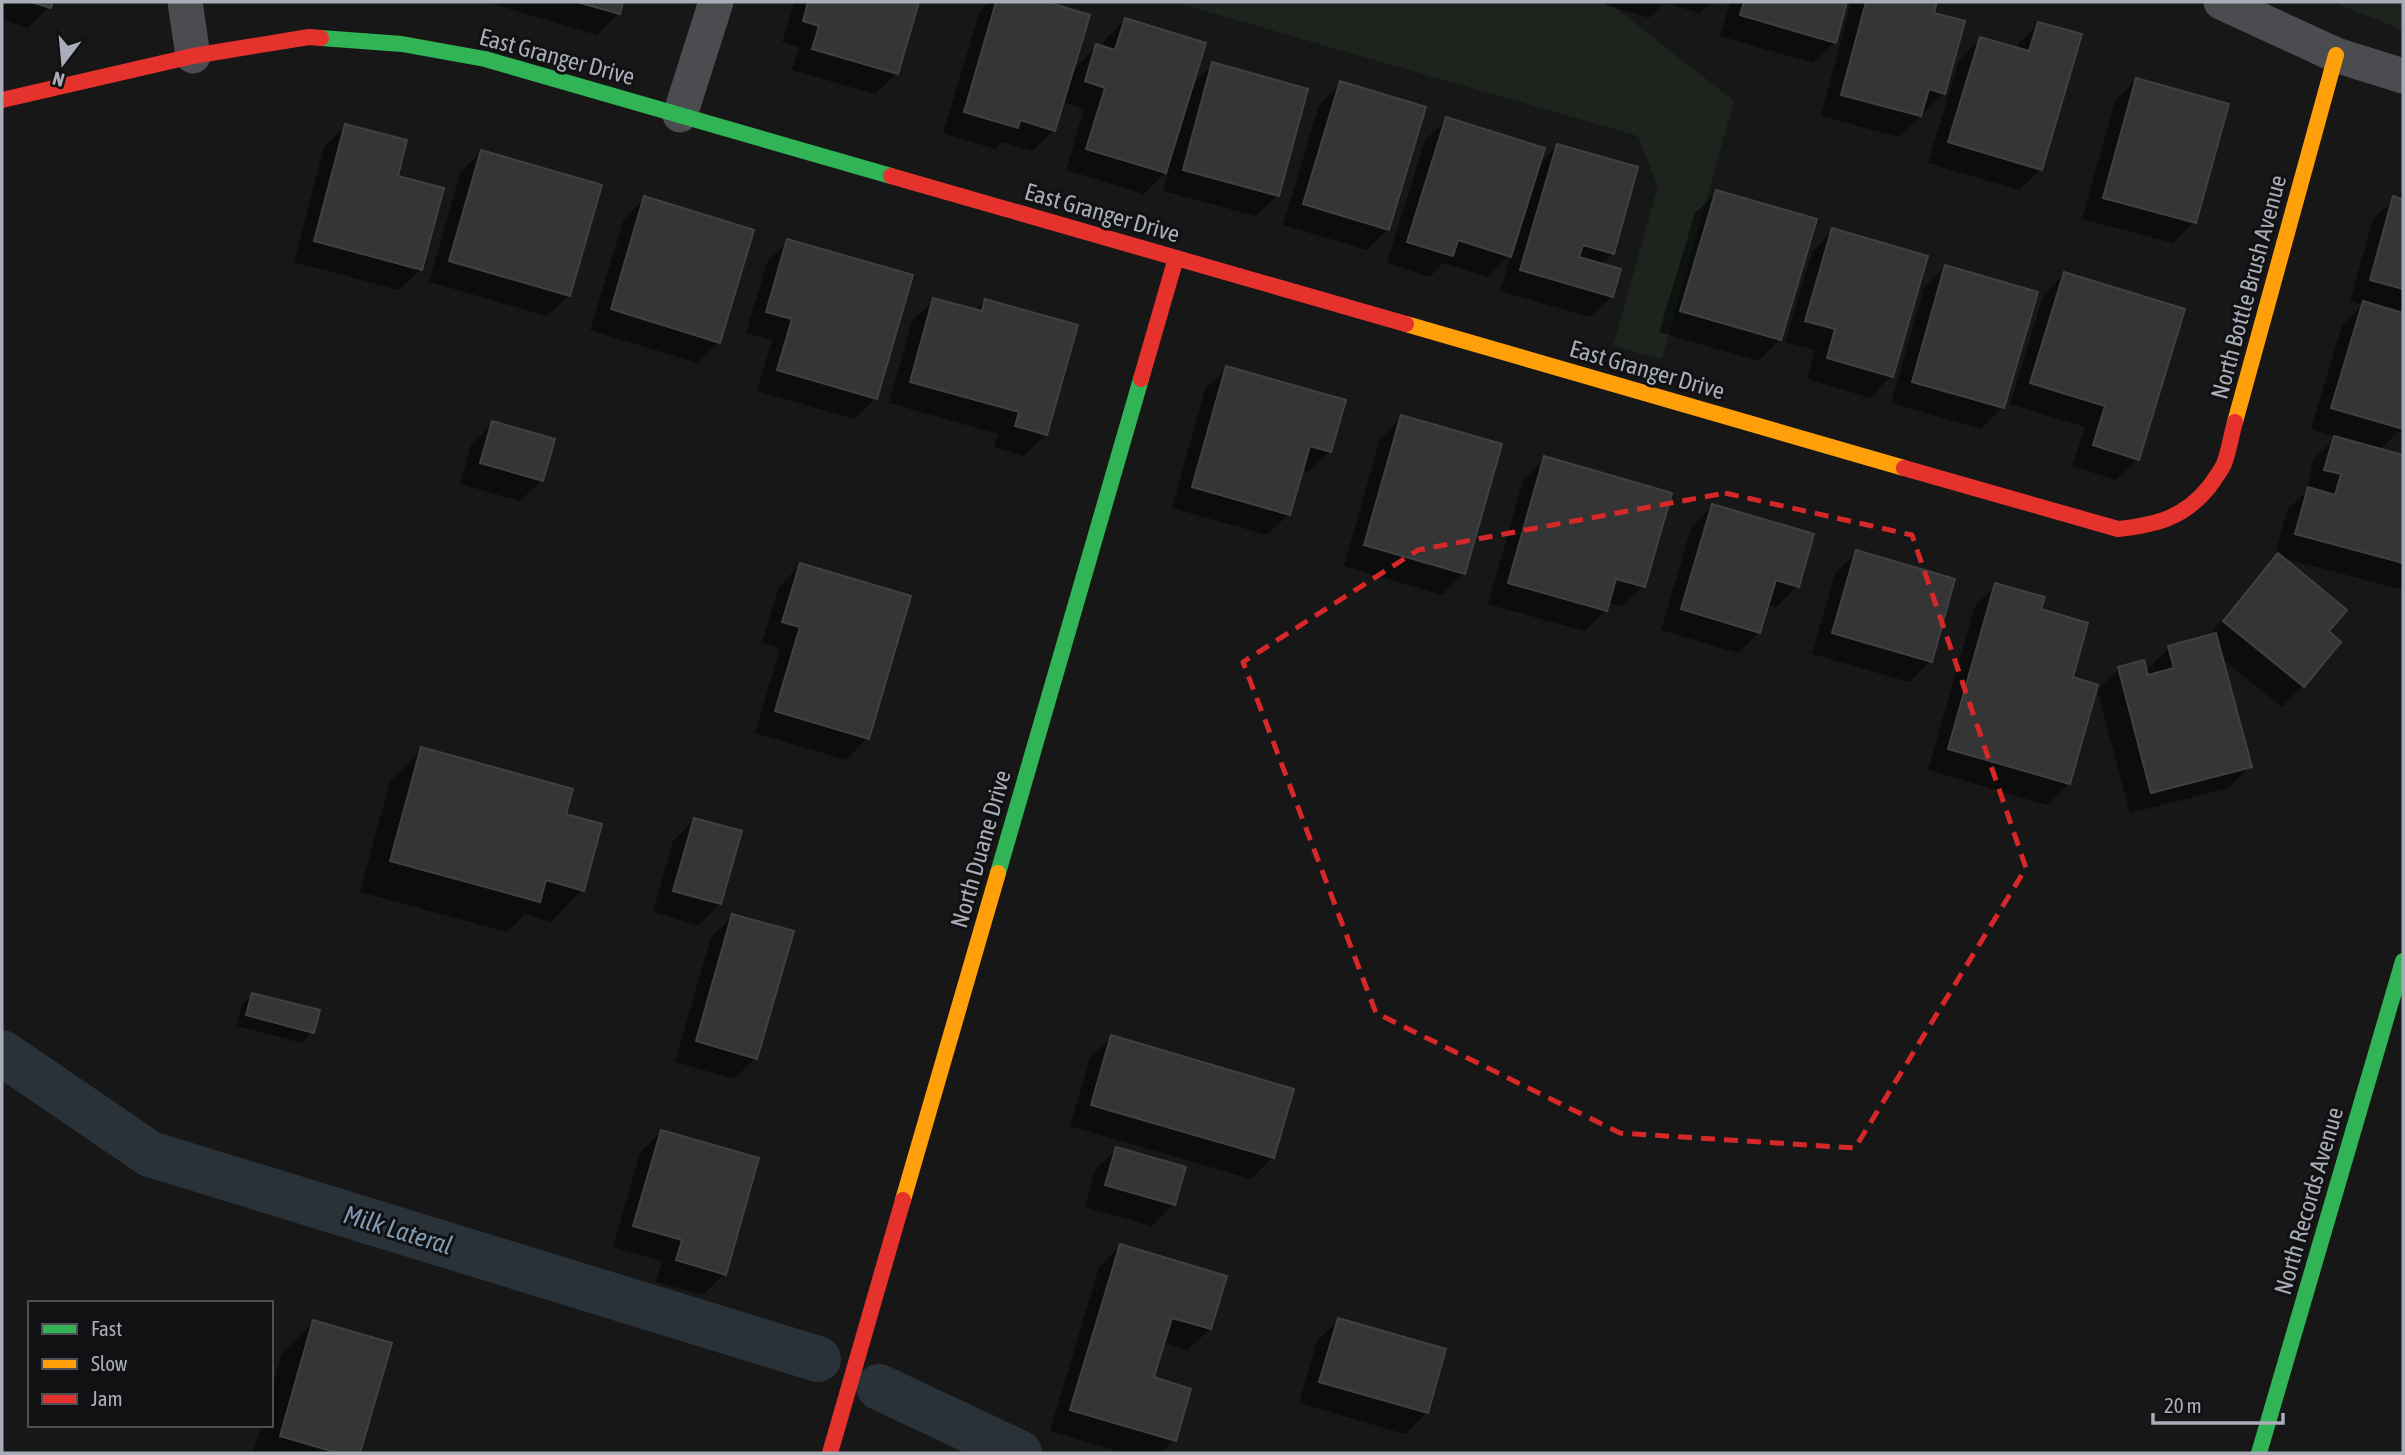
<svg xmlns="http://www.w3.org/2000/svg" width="2405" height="1455" font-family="'Asap Condensed',sans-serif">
	<rect width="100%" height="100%" fill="#171717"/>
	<path fill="#1d241e" d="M 1174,2 L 1608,2 L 1734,101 L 1662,359 L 1613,346 L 1658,186 L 1638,136 Z
		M 2333,2 L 2403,2 L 2403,30 Z"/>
	<path fill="#0007" d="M 2,2 L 51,2 L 49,7 L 28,28 L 2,20 Z
		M 494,2 L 621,2 L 618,13 L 597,35 L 493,4 Z
		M 794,2 L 918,2 L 897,73 L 875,94 L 792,70 L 799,47 L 782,42 Z
		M 989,2 L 1041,2 L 1088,16 L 1071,72 L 1097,46 L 1102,48 L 1104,41 L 1125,20 L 1191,86 L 1213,64 L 1278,195 L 1256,216 L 1163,191 L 1169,168 L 1144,194 L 1066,170 L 1084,109 L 1062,102 L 1054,130 L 1032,151 L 1002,142 L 995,149 L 943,133 L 980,11 Z
		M 1606,2 L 1711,2 L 1700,13 L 1664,3 L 1649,18 L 1605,5 Z
		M 1730,2 L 1845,2 L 1834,42 L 1813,63 L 1720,36 Z
		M 1851,2 L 1936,2 L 1932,14 L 1944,93 L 1899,137 L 1821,116 Z
		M 2039,23 L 2041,169 L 2019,190 L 1928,163 L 1959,60 L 1980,39 L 2016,49 L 2017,45 Z
		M 2136,80 L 2194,222 L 2173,243 L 2082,219 L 2115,101 Z
		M 1341,83 L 1388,229 L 1367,250 L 1283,225 L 1319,105 Z
		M 1447,119 L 1537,166 L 1557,146 L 1613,253 L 1600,265 L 1612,296 L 1590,317 L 1500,291 L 1511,254 L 1488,277 L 1443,263 L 1430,277 L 1387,263 L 1425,140 Z
		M 345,126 L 396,177 L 421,269 L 399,290 L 294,262 L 324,147 Z
		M 481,152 L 569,295 L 547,316 L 429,282 L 460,173 Z
		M 2403,191 L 2403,433 L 2398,432 L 2379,451 L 2403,457 L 2403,585 L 2399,589 L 2279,557 L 2327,632 L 2303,686 L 2282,707 L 2221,658 L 2250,766 L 2229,788 L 2130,813 L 2097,690 L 2119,669 L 2145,672 L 2169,648 L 2207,638 L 2257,577 L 2277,556 L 2275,555 L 2287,510 L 2306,492 L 2313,460 L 2336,437 L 2311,429 L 2342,325 L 2362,305 L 2350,301 L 2373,219 Z
		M 1717,192 L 1814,221 L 1779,340 L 1758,361 L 1659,332 L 1695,213 Z
		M 645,198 L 719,342 L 697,363 L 590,330 L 624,219 Z
		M 1833,230 L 1891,376 L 1870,398 L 1807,379 L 1815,350 L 1785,342 L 1812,252 Z
		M 788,241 L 876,398 L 854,419 L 757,391 L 772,340 L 746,333 L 767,262 Z
		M 1945,267 L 2003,407 L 1981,429 L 1891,403 L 1924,288 Z
		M 2064,274 L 2137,459 L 2116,480 L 2072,466 L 2085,427 L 2010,404 L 2043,296 Z
		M 934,300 L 976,311 L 985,301 L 1076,326 L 1045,435 L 1024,456 L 994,447 L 998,434 L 889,403 L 912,321 Z
		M 1227,368 L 1330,451 L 1308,472 L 1301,470 L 1289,514 L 1267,535 L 1172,508 L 1205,389 Z
		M 1402,417 L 1464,573 L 1442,595 L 1344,566 L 1380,439 Z
		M 493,423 L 542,480 L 520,501 L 460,484 L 471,445 Z
		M 1545,458 L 1643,586 L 1622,607 L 1608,603 L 1606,610 L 1584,631 L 1488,604 L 1523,480 Z
		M 1712,506 L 1797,586 L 1776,607 L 1767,605 L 1759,632 L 1738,653 L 1661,630 L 1691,528 Z
		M 1857,552 L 1930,661 L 1909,682 L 1812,654 L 1835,574 Z
		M 800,565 L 867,738 L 846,760 L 755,733 L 780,648 L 762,643 L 779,587 Z
		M 1996,585 L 2039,610 L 2070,679 L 2069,783 L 2047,805 L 1928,770 L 1975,606 Z
		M 422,749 L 563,815 L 582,890 L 551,922 L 525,914 L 507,932 L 360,892 L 390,781 Z
		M 695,819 L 720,904 L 698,925 L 653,912 L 673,841 Z
		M 733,916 L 756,1058 L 734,1079 L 675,1062 L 711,937 Z
		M 253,994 L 312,1032 L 302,1043 L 237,1026 L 242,1005 Z
		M 1112,1037 L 1292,1090 L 1272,1158 L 1251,1179 L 1070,1126 L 1090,1058 Z
		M 661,1132 L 724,1274 L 703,1295 L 656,1282 L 662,1261 L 613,1247 L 640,1153 Z
		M 1117,1149 L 1184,1168 L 1173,1205 L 1152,1226 L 1085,1207 L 1095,1170 Z
		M 1120,1246 L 1210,1329 L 1188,1350 L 1163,1342 L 1152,1378 L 1174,1440 L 1161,1453 L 1125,1453 L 1050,1431 L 1099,1267 Z
		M 1338,1320 L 1427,1412 L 1405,1434 L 1299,1403 L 1317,1341 Z
		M 314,1322 L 390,1344 L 359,1453 L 253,1453 L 261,1425 L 271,1425 L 271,1391 L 282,1353 Z"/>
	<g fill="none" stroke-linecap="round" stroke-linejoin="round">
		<path stroke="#2a3239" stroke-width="46" d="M 2,1053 L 150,1154 L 818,1359
			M 879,1387 L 1019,1453"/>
	</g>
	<path fill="#353536" stroke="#3f4043" stroke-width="2" d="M 31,2 L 53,2 L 51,8 Z
		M 577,2 L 623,2 L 620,14 Z
		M 808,2 L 919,2 L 898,74 L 812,49 L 819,26 L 803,21 Z
		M 996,2 L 1047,2 L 1090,15 L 1055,131 L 1020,120 L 1018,128 L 964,112 Z
		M 1744,2 L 1847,2 L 1836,43 L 1740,15 Z
		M 1866,2 L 1937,2 L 1934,13 L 1965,21 L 1945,94 L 1929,89 L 1921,116 L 1841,95 Z
		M 1125,18 L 1206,43 L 1166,173 L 1086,149 L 1105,88 L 1085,81 L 1096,44 L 1115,50 Z
		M 2038,22 L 2082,34 L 2042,170 L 1948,142 L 1980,37 L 2029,51 Z
		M 1212,62 L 1308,89 L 1279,196 L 1183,170 Z
		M 2136,78 L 2229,104 L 2196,223 L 2103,198 Z
		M 1340,81 L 1426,107 L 1389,230 L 1303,204 Z
		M 1446,117 L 1545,148 L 1511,257 L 1458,240 L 1453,256 L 1407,242 Z
		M 345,124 L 407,140 L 398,176 L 444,188 L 422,270 L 314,241 Z
		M 1557,144 L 1638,167 L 1614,254 L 1583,245 L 1579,257 L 1621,269 L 1613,297 L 1520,270 Z
		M 481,150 L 602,185 L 570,296 L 449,261 Z
		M 1716,190 L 1817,219 L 1781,340 L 1680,311 Z
		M 644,196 L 754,230 L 720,343 L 611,309 Z
		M 2393,196 L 2403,199 L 2403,289 L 2370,280 Z
		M 1832,228 L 1928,256 L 1893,377 L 1827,358 L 1835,329 L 1805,321 Z
		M 787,239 L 913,275 L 877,399 L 777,370 L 792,319 L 766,312 Z
		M 1945,265 L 2038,292 L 2004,408 L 1912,382 Z
		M 2064,272 L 2185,309 L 2139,460 L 2093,445 L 2105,406 L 2030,383 Z
		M 933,298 L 982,311 L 985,299 L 1078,325 L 1047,435 L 1015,426 L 1019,412 L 910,382 Z
		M 2363,301 L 2403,313 L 2403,429 L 2331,408 Z
		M 1226,366 L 1346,400 L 1331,452 L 1310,446 L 1290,515 L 1192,487 Z
		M 1401,415 L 1502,444 L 1465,574 L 1364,545 Z
		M 492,421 L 555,439 L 543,481 L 480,463 Z
		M 2334,436 L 2403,455 L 2403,563 L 2295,534 L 2308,487 L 2335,495 L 2341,474 L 2324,470 Z
		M 1544,456 L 1672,493 L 1645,587 L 1616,579 L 1607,611 L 1508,583 Z
		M 1712,504 L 1814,534 L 1799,587 L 1776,580 L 1760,633 L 1681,609 Z
		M 1856,550 L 1955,579 L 1932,662 L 1832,633 Z
		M 2278,553 L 2347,610 L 2329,631 L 2341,642 L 2304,687 L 2223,621 Z
		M 800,563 L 911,596 L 869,739 L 775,711 L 800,627 L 782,622 Z
		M 1995,583 L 2045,597 L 2041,609 L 2088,623 L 2073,677 L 2098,685 L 2070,784 L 1948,749 Z
		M 2216,633 L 2252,767 L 2151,793 L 2118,667 L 2144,660 L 2148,675 L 2174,668 L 2168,646 Z
		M 421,747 L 573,789 L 566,814 L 602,824 L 584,891 L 546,880 L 540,902 L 390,861 Z
		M 694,818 L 742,831 L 721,904 L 673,891 Z
		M 732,914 L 794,931 L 757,1059 L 696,1041 Z
		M 252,993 L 320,1010 L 314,1033 L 246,1015 Z
		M 1111,1035 L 1294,1089 L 1274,1158 L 1091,1105 Z
		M 661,1130 L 759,1158 L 726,1275 L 676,1260 L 682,1240 L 633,1226 Z
		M 1116,1147 L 1186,1167 L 1175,1205 L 1105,1185 Z
		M 1120,1244 L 1227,1276 L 1211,1329 L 1172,1318 L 1154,1377 L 1191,1389 L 1176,1441 L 1070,1410 Z
		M 1338,1318 L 1446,1349 L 1428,1413 L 1319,1382 Z
		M 313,1320 L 392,1343 L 360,1453 L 338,1453 L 280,1436 Z"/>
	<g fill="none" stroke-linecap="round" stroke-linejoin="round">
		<path stroke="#4b4c50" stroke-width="35" d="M 185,2 L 193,56
			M 2221,2 L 2336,55 L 2403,76
			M 680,115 L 716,2"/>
		<path stroke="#30b455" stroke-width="16" d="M 321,38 L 402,44 L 485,59 L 891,176
			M 998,873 L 1141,379
			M 2259,1453 L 2403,961"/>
		<path stroke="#ff9f0a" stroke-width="16" d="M 1406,324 L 1904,468
			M 2235,422 L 2336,55
			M 903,1200 L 998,873"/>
		<path stroke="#e5322d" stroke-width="16" d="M 2,100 L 193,56 L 309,37 L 321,38
			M 891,176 L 1406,324
			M 1141,379 L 1176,258
			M 1904,468 L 2118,529 C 2156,525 2184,518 2209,487 C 2214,480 2220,472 2224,464 C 2229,451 2231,436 2235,422
			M 830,1453 L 903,1200"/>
	</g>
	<path fill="none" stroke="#d62828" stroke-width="5" stroke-dasharray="14 9" stroke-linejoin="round" d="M 1725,493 L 1912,535 L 2026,868 L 1855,1148 L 1620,1133 L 1376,1013 L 1243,662 L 1418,550 Z"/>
	<g text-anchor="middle" stroke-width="6" stroke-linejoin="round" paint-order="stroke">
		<g font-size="24" fill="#a8adb8" stroke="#111113">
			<text transform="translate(557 57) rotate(15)" y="8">East Granger Drive</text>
			<text transform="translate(1102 213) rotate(16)" y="8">East Granger Drive</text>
			<text transform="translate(2249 287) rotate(-75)" y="8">North Bottle Brush Avenue</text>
			<text transform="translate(1647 370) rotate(16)" y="8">East Granger Drive</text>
			<text transform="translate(981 849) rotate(-74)" y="8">North Duane Drive</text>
			<text transform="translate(2309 1201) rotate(-74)" y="8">North Records Avenue</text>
		</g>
		<g font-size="26" font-style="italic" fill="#7f9bb3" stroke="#111113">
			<text transform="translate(398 1230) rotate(17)" y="9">Milk Lateral</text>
		</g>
	</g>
	<rect width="2405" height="1455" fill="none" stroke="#a8adb8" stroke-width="7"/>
	<rect x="28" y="1301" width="245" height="126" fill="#111113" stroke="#4d4f55" stroke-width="2"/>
	<rect x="42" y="1324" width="35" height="10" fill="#30b455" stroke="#4d4f55" stroke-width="2"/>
	<text x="91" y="1336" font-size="21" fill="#a8adb8">Fast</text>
	<rect x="42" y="1359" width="35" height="10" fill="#ff9f0a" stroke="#4d4f55" stroke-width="2"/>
	<text x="91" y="1371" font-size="21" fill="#a8adb8">Slow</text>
	<rect x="42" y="1394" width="35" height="10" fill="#e5322d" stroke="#4d4f55" stroke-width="2"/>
	<text x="91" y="1406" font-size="21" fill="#a8adb8">Jam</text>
	<g transform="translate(63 63) rotate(196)" stroke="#111113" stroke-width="5" paint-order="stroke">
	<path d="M0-5L12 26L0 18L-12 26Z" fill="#a8adb8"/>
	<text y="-10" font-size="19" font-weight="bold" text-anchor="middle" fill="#a8adb8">N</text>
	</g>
	<path d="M2153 1413v10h130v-10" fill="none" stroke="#a8adb8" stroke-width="3.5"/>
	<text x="2164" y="1413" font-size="21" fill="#a8adb8" stroke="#111113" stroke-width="5" paint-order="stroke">20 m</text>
</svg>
